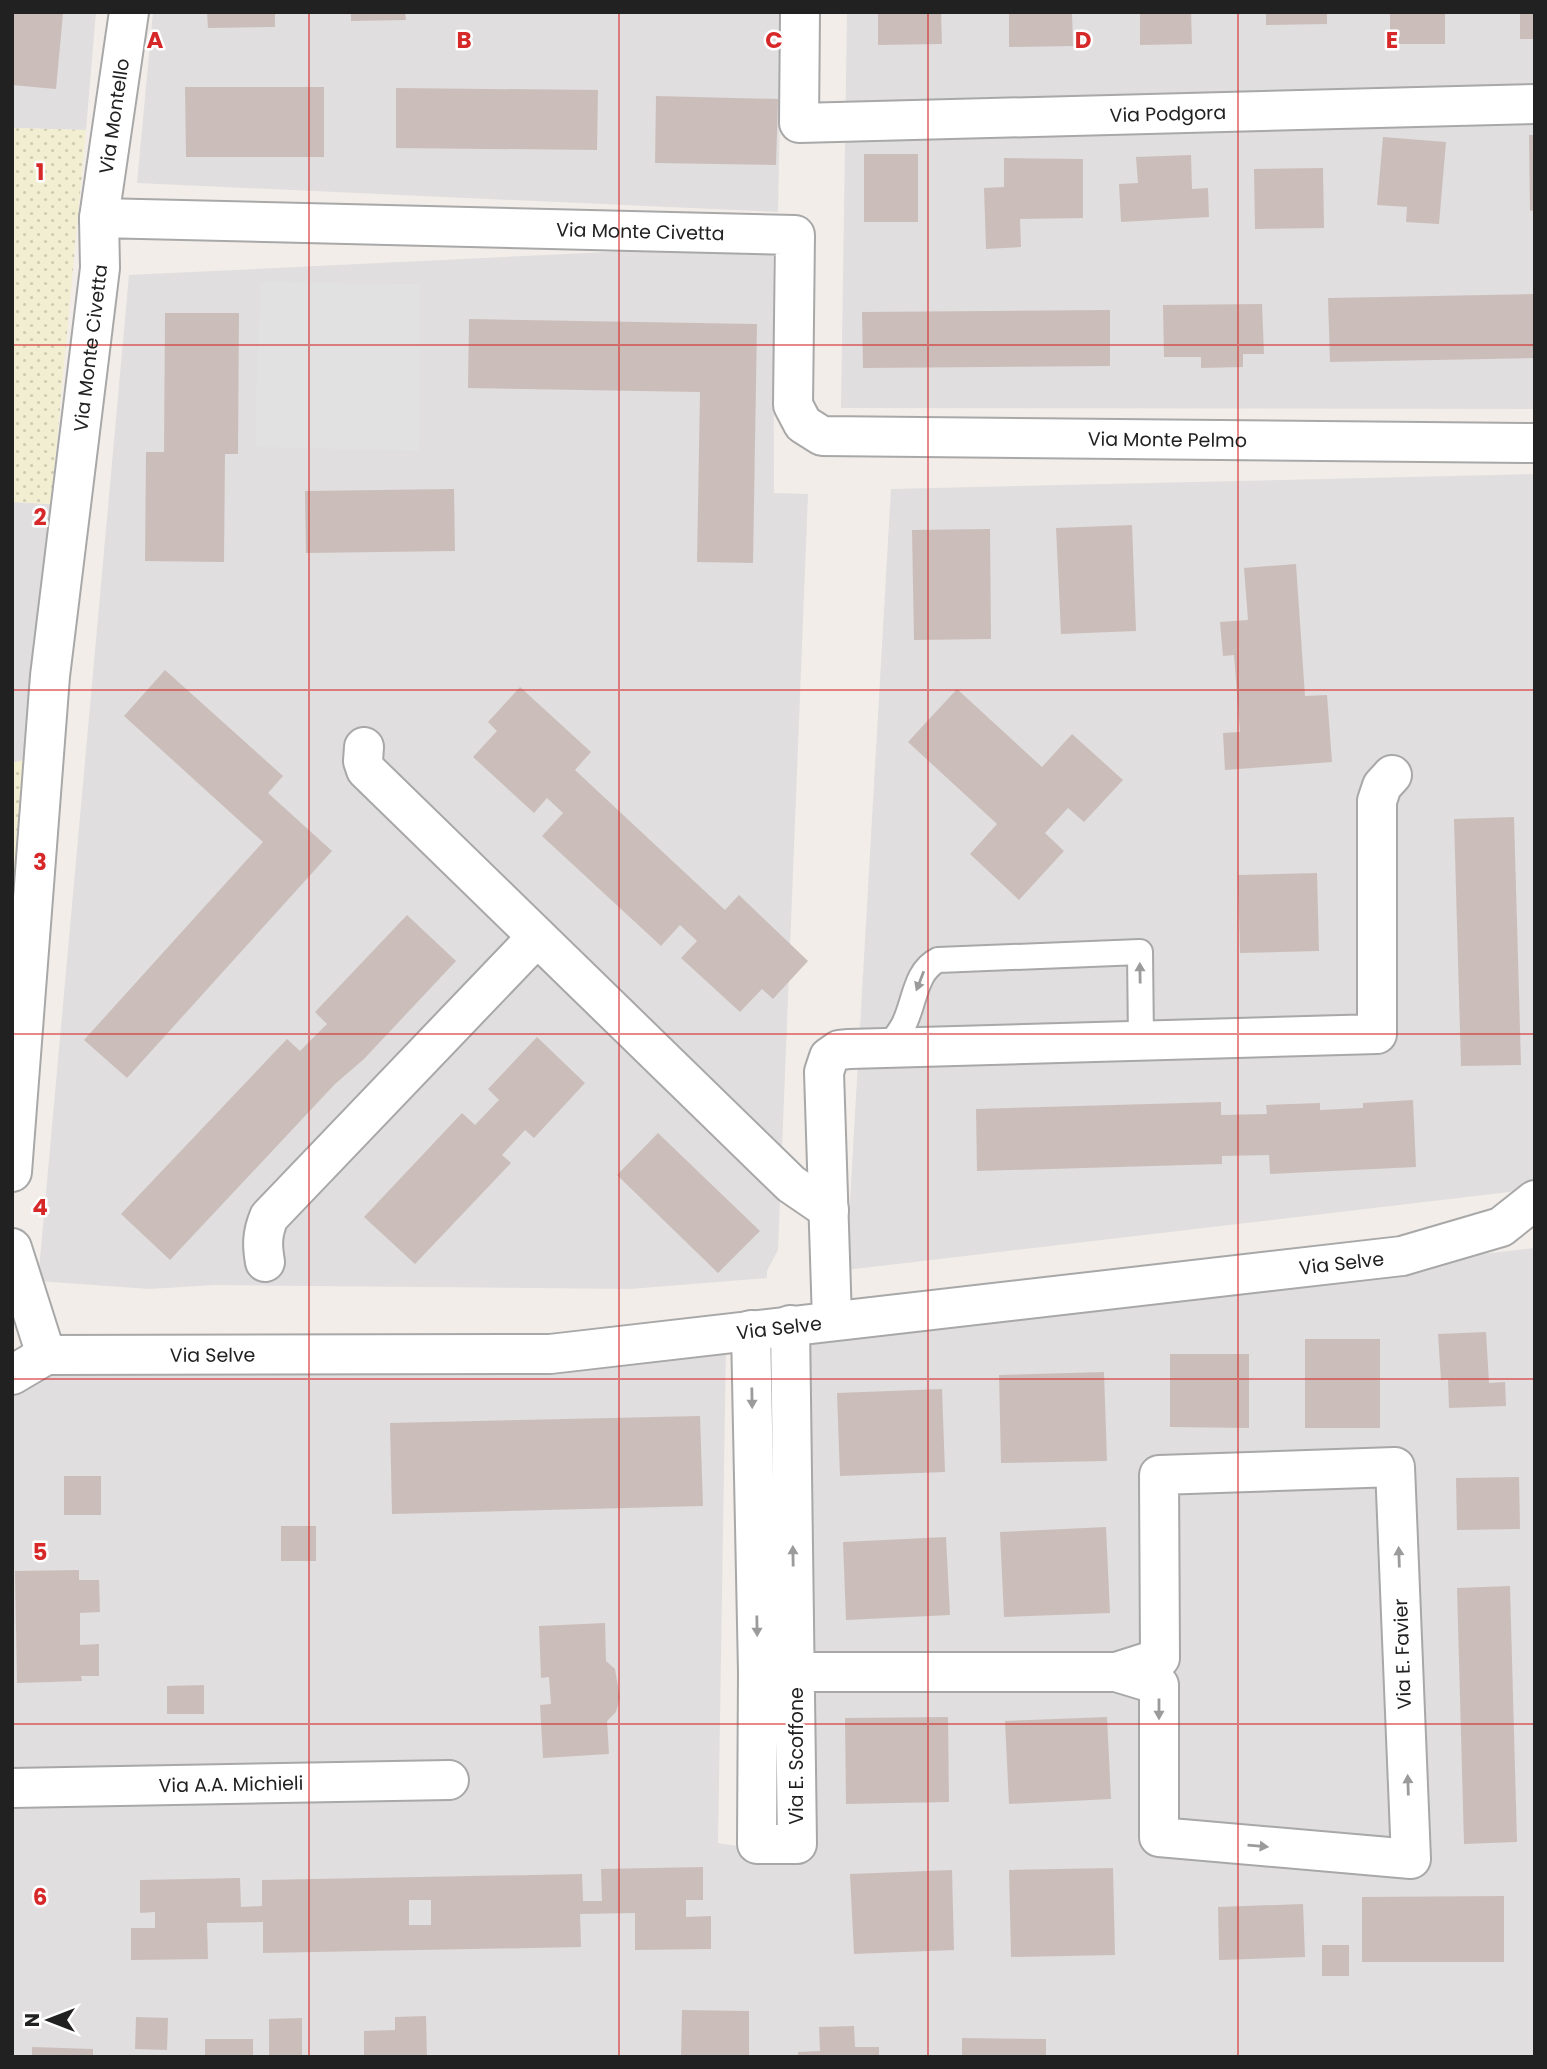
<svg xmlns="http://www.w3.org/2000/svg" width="1547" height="2069" font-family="Poppins,sans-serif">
	<defs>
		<pattern id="farmland-dots" width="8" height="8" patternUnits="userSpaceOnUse" patternTransform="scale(1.75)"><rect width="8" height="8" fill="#f2eed2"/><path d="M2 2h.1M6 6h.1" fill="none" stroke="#cfccb4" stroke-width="1.8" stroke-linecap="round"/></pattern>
	</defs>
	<rect width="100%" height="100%" fill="#f2ede8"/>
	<path fill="#e0dedf" d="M 12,12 L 96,12 L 86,130 L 12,128 Z
		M 153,12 L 782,12 L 778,212 L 137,183 Z
		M 847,12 L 1535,12 L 1535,409 L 841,408 Z
		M 773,244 L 774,493 L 808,494 L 778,1250 L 767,1271 L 767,1278 L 630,1289 L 215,1285 L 149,1289 L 38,1281 L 129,275 Z
		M 1535,474 L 1535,1189 L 846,1270 L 891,489 Z
		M 12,502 L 51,504 L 28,759 L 12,763 Z
		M 1535,1248 L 1535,2057 L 12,2057 L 12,1375 L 726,1346 L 718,1843 L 795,1855 L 808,1333 L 925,1318 Z"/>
	<path fill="url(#farmland-dots)" d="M 12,128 L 86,130 L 51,504 L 12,502 Z
		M 28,759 L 12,927 L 12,763 Z"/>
	<path fill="#e1e1e1" d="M 260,282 L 421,284 L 419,451 L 255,447 Z"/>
	<path fill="#cbbeba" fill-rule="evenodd" d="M 12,12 L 63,14 L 56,89 L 12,85 Z
		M 207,12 L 275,12 L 275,27 L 208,28 Z
		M 351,12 L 405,12 L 406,20 L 351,21 Z
		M 878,12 L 941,12 L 942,44 L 878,45 Z
		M 1009,12 L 1072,12 L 1073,46 L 1009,47 Z
		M 1140,12 L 1191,12 L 1192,44 L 1140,45 Z
		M 1266,12 L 1327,12 L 1327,24 L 1266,25 Z
		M 1390,12 L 1445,12 L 1445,44 L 1390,44 Z
		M 1520,12 L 1535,12 L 1535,39 L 1520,39 Z
		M 185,87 L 324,87 L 324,157 L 186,157 Z
		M 396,88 L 598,90 L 597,150 L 396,148 Z
		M 656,96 L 778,99 L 776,165 L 655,163 Z
		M 1529,135 L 1535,135 L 1535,210 L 1530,211 Z
		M 1383,137 L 1446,142 L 1439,224 L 1406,222 L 1407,207 L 1377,205 Z
		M 864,154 L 918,154 L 918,222 L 864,222 Z
		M 1191,155 L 1192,189 L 1208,188 L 1209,217 L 1121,222 L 1119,184 L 1138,183 L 1136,157 Z
		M 1004,158 L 1083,159 L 1083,218 L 1020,219 L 1021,247 L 986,249 L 984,188 L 1004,187 Z
		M 1323,168 L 1324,228 L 1255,229 L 1254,169 Z
		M 1535,294 L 1535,358 L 1330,362 L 1328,298 Z
		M 1262,304 L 1264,354 L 1243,354 L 1243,367 L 1201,368 L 1201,357 L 1164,357 L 1163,305 Z
		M 1110,310 L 1110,366 L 863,368 L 862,312 Z
		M 165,313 L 239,313 L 238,454 L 225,454 L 224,562 L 145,561 L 146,452 L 164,452 Z
		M 469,319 L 757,324 L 753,563 L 697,562 L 700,392 L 468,388 Z
		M 454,489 L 455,551 L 306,553 L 305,491 Z
		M 1132,525 L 1136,631 L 1061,634 L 1056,528 Z
		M 990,529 L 991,639 L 914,640 L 912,530 Z
		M 1296,564 L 1305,696 L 1327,695 L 1332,762 L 1225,770 L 1223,733 L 1240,732 L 1234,655 L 1223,656 L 1220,622 L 1248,620 L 1244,568 Z
		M 165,670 L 283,776 L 268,793 L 332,851 L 127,1078 L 84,1040 L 263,842 L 124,716 Z
		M 520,687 L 591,752 L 575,770 L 725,910 L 739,895 L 808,961 L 773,999 L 762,989 L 740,1012 L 681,958 L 697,941 L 680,925 L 661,946 L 542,836 L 563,813 L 547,798 L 534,813 L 473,757 L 497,731 L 488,722 Z
		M 957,689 L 1042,767 L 1072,734 L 1123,780 L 1084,822 L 1068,808 L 1045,833 L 1064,851 L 1019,900 L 970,854 L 997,824 L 908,742 Z
		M 1514,817 L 1521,1065 L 1461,1066 L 1454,819 Z
		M 1317,873 L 1319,951 L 1240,953 L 1238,875 Z
		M 407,915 L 456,961 L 364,1059 L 335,1084 L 170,1260 L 121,1214 L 287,1039 L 300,1051 L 327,1024 L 315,1012 Z
		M 537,1037 L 585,1083 L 534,1138 L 525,1130 L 502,1155 L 511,1163 L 415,1264 L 364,1217 L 462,1113 L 475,1125 L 499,1100 L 488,1089 Z
		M 1413,1100 L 1416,1167 L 1270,1174 L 1269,1155 L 1222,1156 L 1222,1164 L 977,1171 L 976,1109 L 1221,1102 L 1221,1115 L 1267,1114 L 1266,1105 L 1320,1103 L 1320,1110 L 1363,1108 L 1363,1103 Z
		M 658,1133 L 760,1231 L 718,1273 L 617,1175 Z
		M 1486,1332 L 1489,1383 L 1505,1382 L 1506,1406 L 1449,1408 L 1448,1379 L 1441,1380 L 1438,1334 Z
		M 1305,1339 L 1380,1339 L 1380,1428 L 1305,1428 Z
		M 1170,1354 L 1249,1354 L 1249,1428 L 1170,1427 Z
		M 1104,1372 L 1107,1461 L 1001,1463 L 999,1375 Z
		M 942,1389 L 945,1472 L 840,1476 L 837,1393 Z
		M 700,1416 L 703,1506 L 392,1514 L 390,1423 Z
		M 64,1476 L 101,1476 L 101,1515 L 64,1515 Z
		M 1519,1477 L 1520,1529 L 1457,1530 L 1456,1478 Z
		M 281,1526 L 316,1526 L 316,1561 L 281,1561 Z
		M 1106,1527 L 1110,1613 L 1004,1617 L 1000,1532 Z
		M 946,1537 L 950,1615 L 846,1620 L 843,1542 Z
		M 79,1570 L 79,1580 L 99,1580 L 100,1612 L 80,1613 L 80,1645 L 99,1644 L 99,1676 L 81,1676 L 82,1681 L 17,1683 L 15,1571 Z
		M 1510,1586 L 1517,1842 L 1464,1844 L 1457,1588 Z
		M 605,1623 L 606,1661 L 615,1669 L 620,1698 L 616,1712 L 607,1721 L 609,1754 L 543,1758 L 540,1705 L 551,1704 L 549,1677 L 541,1678 L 539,1626 Z
		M 204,1685 L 204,1714 L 167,1714 L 167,1686 Z
		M 948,1717 L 949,1802 L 846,1804 L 845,1718 Z
		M 1107,1717 L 1111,1799 L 1009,1804 L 1005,1721 Z
		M 703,1867 L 703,1900 L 686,1900 L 686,1917 L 711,1916 L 711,1949 L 635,1950 L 635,1913 L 580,1914 L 581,1947 L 263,1953 L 263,1922 L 207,1923 L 208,1959 L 131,1960 L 131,1928 L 155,1928 L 155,1912 L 140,1913 L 140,1880 L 240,1878 L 241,1907 L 262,1906 L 262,1880 L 582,1874 L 583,1901 L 602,1901 L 601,1869 ZM 409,1900 L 431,1900 L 431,1925 L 409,1925 Z
		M 1113,1868 L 1115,1955 L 1011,1957 L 1009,1870 Z
		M 952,1870 L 954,1950 L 854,1954 L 850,1874 Z
		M 1504,1896 L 1504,1962 L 1362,1962 L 1362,1897 Z
		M 1303,1904 L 1305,1957 L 1219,1960 L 1218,1907 Z
		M 1322,1945 L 1349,1945 L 1349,1976 L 1322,1976 Z
		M 682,2010 L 749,2011 L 749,2057 L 681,2057 Z
		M 426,2016 L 427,2057 L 364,2057 L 364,2031 L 395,2030 L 395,2017 Z
		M 136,2017 L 168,2018 L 167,2050 L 135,2049 Z
		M 302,2018 L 302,2057 L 269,2057 L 269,2019 Z
		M 854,2026 L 855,2047 L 879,2047 L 879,2057 L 798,2057 L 798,2052 L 820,2051 L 819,2027 Z
		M 962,2038 L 1046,2039 L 1046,2057 L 962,2057 Z
		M 205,2039 L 253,2039 L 253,2057 L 205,2057 Z
		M 32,2047 L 93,2049 L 93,2057 L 32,2057 Z"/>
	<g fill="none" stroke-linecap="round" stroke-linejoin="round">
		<g stroke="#a8a8a8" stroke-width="28">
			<path id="lane" d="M 888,1048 C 893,1040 900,1032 904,1024 C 915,1002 915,971 938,960 L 1140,952 L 1141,1041"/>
		</g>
		<g stroke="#a8a8a8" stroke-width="42">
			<g id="street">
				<path id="s1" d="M 800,12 L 799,123 L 1535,104"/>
				<path id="s2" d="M 99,218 L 129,12"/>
				<path d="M 364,747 L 363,761 L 366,770 L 791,1184 L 829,1210"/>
				<path id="s3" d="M 12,1172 L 50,676 L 100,268 L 99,218 L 795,235 L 793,405 L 803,424 L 822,436 L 1535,443"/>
				<path d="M 12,1248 L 46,1355"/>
				<path d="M 265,1262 C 262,1245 262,1234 269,1217 L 537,937"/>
				<path d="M 832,1320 L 824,1072 L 829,1057 L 839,1050 L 849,1049 L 1377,1034 L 1377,801 L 1382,786 L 1392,775"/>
				<path d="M 751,1330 L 758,1672 L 757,1844 L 797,1844 L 790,1325"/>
				<path id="s4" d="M 12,1375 L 46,1355 L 550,1354 L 1402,1256 L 1501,1227 L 1535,1200"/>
				<path d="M 758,1672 L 1116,1672 L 1159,1685 L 1159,1837 L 1411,1859 L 1395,1467 L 1159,1475 L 1160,1658 L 1116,1672"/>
				<path id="s5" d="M 12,1788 L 449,1780"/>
			</g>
		</g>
		<use href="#lane" stroke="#fff" stroke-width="24"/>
		<use href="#street" stroke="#fff" stroke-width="38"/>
	</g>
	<defs><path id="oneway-solid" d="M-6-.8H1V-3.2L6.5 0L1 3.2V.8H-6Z" transform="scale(1.75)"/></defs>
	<g fill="#9b9b9b">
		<use href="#oneway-solid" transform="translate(1140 973) rotate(-91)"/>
		<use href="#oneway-solid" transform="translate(920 981) rotate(111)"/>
		<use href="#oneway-solid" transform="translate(752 1398) rotate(89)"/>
		<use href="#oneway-solid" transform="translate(793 1556) rotate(-91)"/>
		<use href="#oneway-solid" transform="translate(1399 1557) rotate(-92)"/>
		<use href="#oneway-solid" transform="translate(757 1626) rotate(89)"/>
		<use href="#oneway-solid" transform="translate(1159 1709) rotate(90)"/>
		<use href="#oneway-solid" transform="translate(1408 1785) rotate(-92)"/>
		<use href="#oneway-solid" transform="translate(1258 1846) rotate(5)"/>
	</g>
	<path fill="none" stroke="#d62828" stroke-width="2" stroke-opacity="0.55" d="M 309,12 L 309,2057M 619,12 L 619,2057M 928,12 L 928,2057M 1238,12 L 1238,2057M 12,345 L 1535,345M 12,690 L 1535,690M 12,1034 L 1535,1034M 12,1379 L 1535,1379M 12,1724 L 1535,1724"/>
	<g text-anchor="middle" stroke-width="5" stroke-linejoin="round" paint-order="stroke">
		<g font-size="19" fill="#212121" stroke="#fff">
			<text dy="7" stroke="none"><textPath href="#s1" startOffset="480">Via Podgora</textPath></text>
			<text dy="7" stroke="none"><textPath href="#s2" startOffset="103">Via Montello</textPath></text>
			<text dy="7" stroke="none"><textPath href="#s3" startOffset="1500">Via Monte Civetta</textPath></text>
			<text dy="7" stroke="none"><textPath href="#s3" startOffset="828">Via Monte Civetta</textPath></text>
			<text dy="7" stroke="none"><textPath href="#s3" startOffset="2214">Via Monte Pelmo</textPath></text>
			<text dy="7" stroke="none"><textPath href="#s4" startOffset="1340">Via Selve</textPath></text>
			<text dy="7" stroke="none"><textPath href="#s4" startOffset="774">Via Selve</textPath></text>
			<text dy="7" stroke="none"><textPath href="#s4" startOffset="206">Via Selve</textPath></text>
			<text transform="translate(1402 1654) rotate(-92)" y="7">Via E. Favier</text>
			<text transform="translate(796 1756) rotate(-90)" y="7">Via E. Scoffone</text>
			<text dy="7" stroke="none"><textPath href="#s5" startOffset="219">Via A.A. Michieli</textPath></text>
		</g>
	</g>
	<g font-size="23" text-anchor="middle" font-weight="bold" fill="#d62828" stroke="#fff" stroke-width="5" stroke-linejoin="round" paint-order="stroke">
		<text x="155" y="48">A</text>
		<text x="464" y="48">B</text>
		<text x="774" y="48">C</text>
		<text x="1083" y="48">D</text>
		<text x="1392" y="48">E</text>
		<text x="40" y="180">1</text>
		<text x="40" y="525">2</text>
		<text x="40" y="870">3</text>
		<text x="40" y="1215">4</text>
		<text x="40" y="1560">5</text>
		<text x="40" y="1905">6</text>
	</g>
	<rect width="1547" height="2069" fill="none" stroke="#212121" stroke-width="28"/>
	<g transform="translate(49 2020) rotate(270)" stroke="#ffffff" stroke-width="5" paint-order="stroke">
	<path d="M0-5L12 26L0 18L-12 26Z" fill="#212121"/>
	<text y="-10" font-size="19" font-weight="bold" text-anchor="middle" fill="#212121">N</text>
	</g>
</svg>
